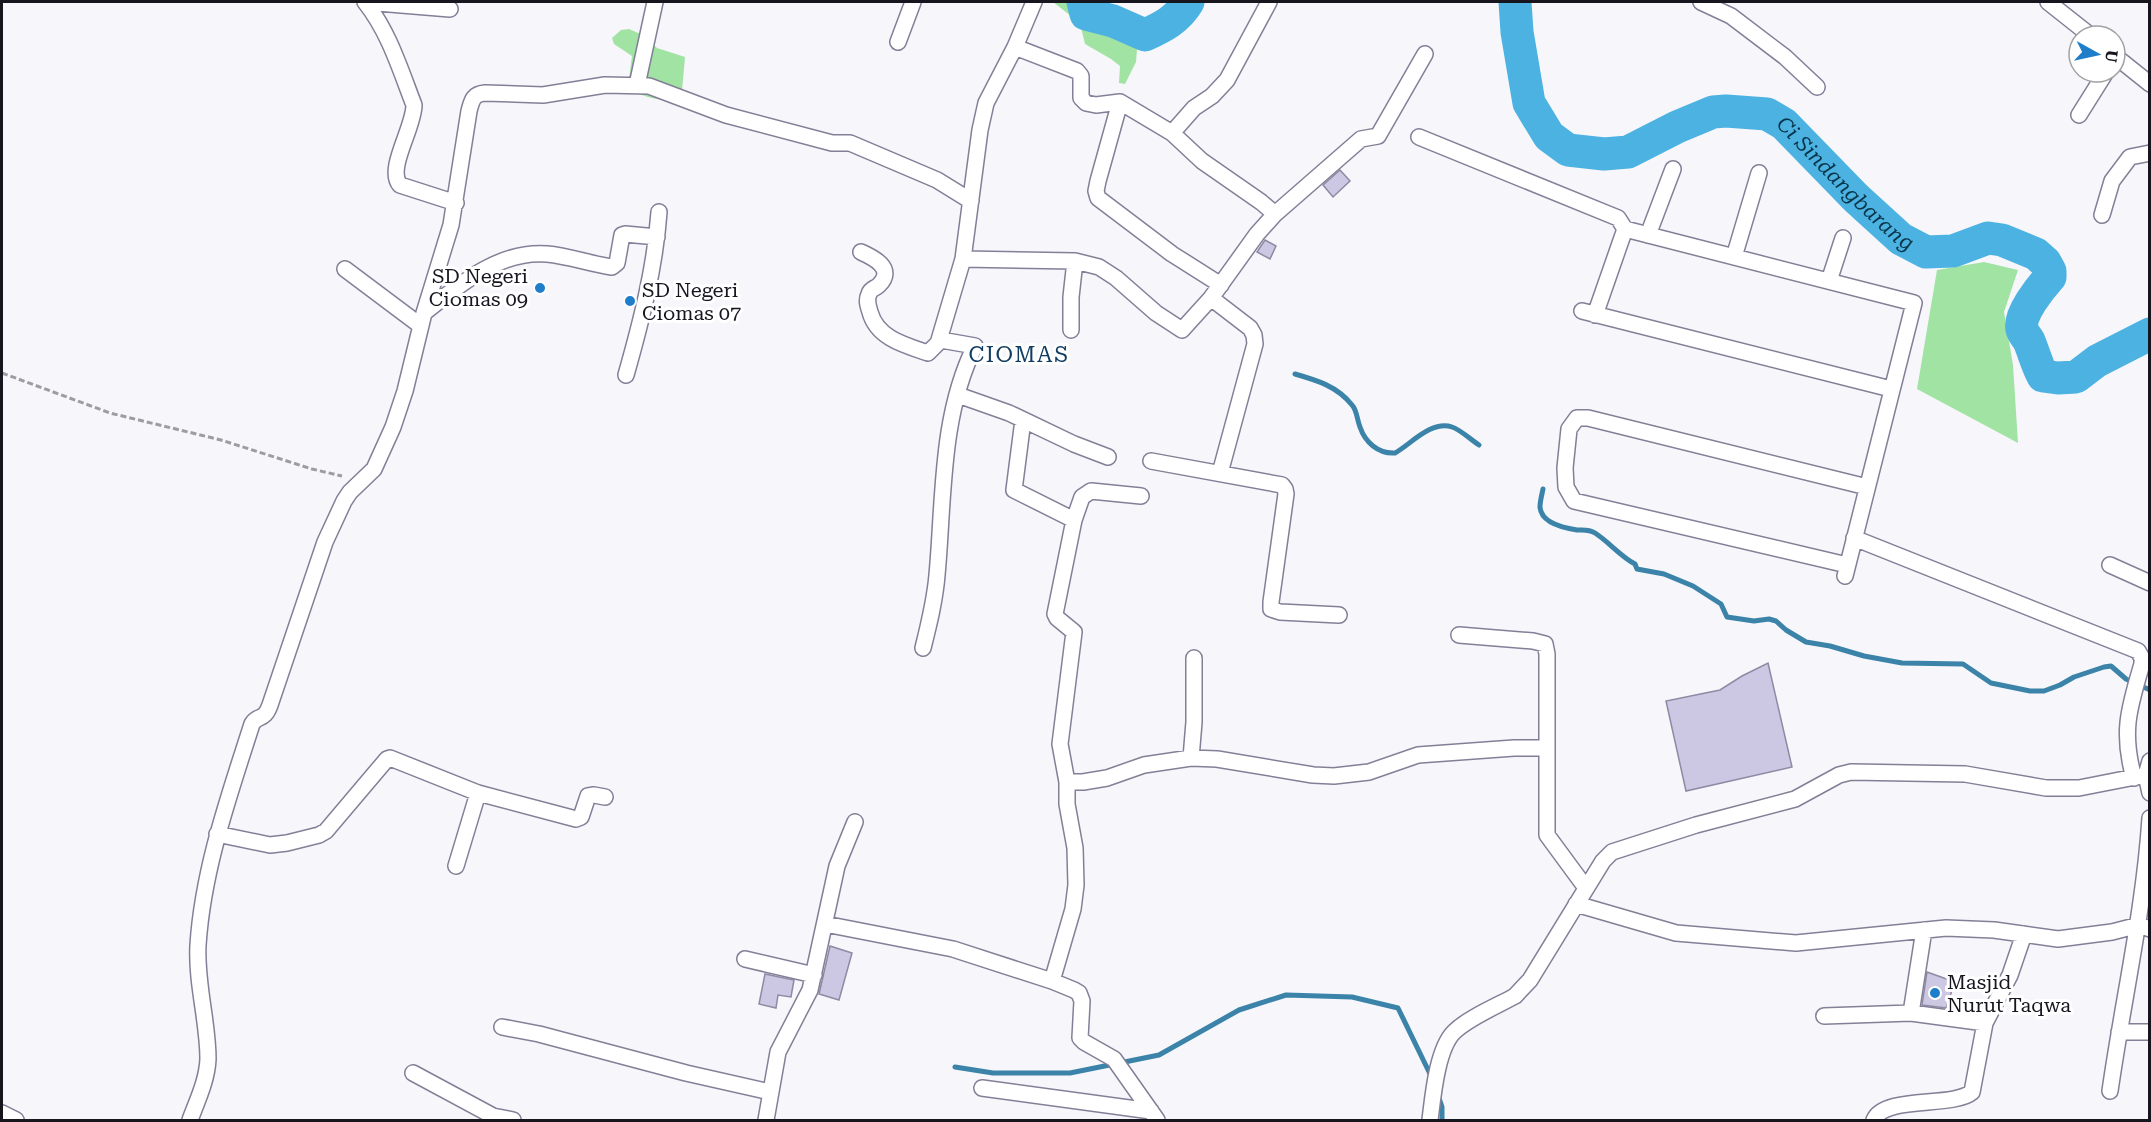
<svg xmlns="http://www.w3.org/2000/svg" width="2151" height="1122" font-family="'Roboto Serif',serif">
	<rect width="100%" height="100%" fill="#f6f6fb"/>
	<path fill="#a1e3a3" d="M 1053,2 L 1072,2 L 1084,17 L 1112,25 L 1144,38 L 1137,49 L 1136,62 L 1125,84 L 1119,83 L 1120,66 L 1111,59 L 1085,44 L 1080,23 Z
		M 629,29 L 645,36 L 657,48 L 685,57 L 681,102 C 662,100 643,99 628,87 L 632,56 L 614,44 L 612,38 L 621,30 Z
		M 1984,262 L 2018,270 L 2004,312 L 2013,365 L 2018,443 L 1917,389 L 1937,270 Z"/>
	<g fill="none" stroke-linecap="round" stroke-linejoin="round">
		<path stroke="#3b83a8" stroke-width="5" d="M 1295,374 C 1316,380 1337,386 1352,405 C 1357,410 1357,420 1360,427 C 1365,442 1378,454 1395,453 C 1410,445 1431,420 1452,427 C 1461,430 1471,440 1479,445
			M 1543,489 C 1542,494 1540,501 1540,507 C 1541,523 1564,528 1577,530 C 1583,530 1589,529 1595,533 C 1609,542 1620,556 1635,564 L 1637,569 L 1664,574 L 1693,586 L 1721,604 L 1727,617 L 1754,621 L 1769,619 L 1776,621 L 1786,630 L 1806,642 L 1830,646 L 1864,656 L 1902,663 L 1963,664 L 1991,683 L 2030,691 L 2044,691 L 2060,685 L 2074,677 L 2104,667 L 2111,666 L 2126,679 L 2150,690
			M 955,1067 L 993,1073 L 1070,1073 L 1159,1055 L 1239,1010 L 1286,995 L 1352,997 L 1398,1008 L 1432,1078
			M 1438,1095 L 1442,1107 L 1442,1120"/>
		<g stroke="#4bb2e2" stroke-width="33">
			<path d="M 1083,2 L 1086,14 L 1113,21 L 1145,35 C 1163,27 1178,19 1188,2"/>
			<path id="s1" d="M 1515,2 L 1517,32 L 1529,103 L 1549,136 L 1568,150 L 1604,154 L 1628,152 L 1677,127 L 1713,112 L 1726,111 L 1767,114 L 1784,124 L 1856,198 L 1901,239 L 1926,252 L 1953,251 L 1988,238 L 2002,240 L 2036,254 L 2045,262 L 2050,271 L 2050,277 C 2041,287 2018,315 2022,329 C 2023,334 2027,337 2029,341 C 2034,353 2037,365 2043,376 L 2058,378 L 2076,377 L 2097,361 L 2150,334"/>
		</g>
	</g>
	<path fill="#ccc7e2" stroke="#8e8aa3" stroke-width="1.5" d="M 1340,170 L 1350,181 L 1333,197 L 1323,185 Z
		M 1265,240 L 1276,246 L 1270,259 L 1257,252 Z
		M 1768,663 L 1792,767 L 1686,791 L 1666,701 L 1720,690 L 1742,676 Z
		M 830,946 L 852,953 L 839,1000 L 819,994 Z
		M 1927,972 L 1955,982 L 1946,1008 L 1922,1005 Z
		M 765,974 L 794,980 L 791,997 L 778,995 L 776,1008 L 759,1004 Z"/>
	<g fill="none" stroke-linecap="round" stroke-linejoin="round">
		<g stroke="#837f97" stroke-width="18">
			<path id="minor" d="M 365,2 C 389,32 400,69 414,105 C 414,128 386,169 400,185 L 456,203
				M 365,2 L 450,9
				M 1701,2 L 1731,16 L 1785,57 L 1817,87
				M 2048,2 L 2091,36
				M 898,42 L 913,2
				M 2115,56 L 2150,84
				M 637,85 L 655,2
				M 1120,102 L 1098,181 L 1096,191 L 1098,198 L 1172,254 L 1221,285
				M 2079,115 L 2106,72
				M 1172,133 L 1194,108 L 1212,96 L 1227,80 L 1269,2
				M 1419,137 L 1618,218 L 1625,229 L 1914,303 L 1845,576
				M 1275,214 L 1361,139 L 1378,136 L 1425,54
				M 2102,215 L 2112,181 L 2130,157 L 2150,153
				M 1648,235 L 1673,169
				M 861,252 C 872,257 896,268 879,285 C 875,289 871,288 869,294 C 866,300 868,306 870,312 C 877,338 904,345 928,353 L 941,340 L 975,346 C 940,416 944,500 937,575 C 935,600 929,624 923,648
				M 1734,257 L 1759,173
				M 963,259 L 980,130 L 986,103 L 1015,47 L 1034,2
				M 345,269 L 421,326
				M 1829,281 L 1843,238
				M 1211,298 L 1250,328 L 1254,335 L 1255,344 L 1220,473
				M 1582,311 L 1891,389
				M 424,313 C 459,285 499,250 547,254 C 569,256 590,264 612,267 L 617,263 L 622,235 L 625,234 L 657,237
				M 1595,315 L 1625,229
				M 1071,330 L 1071,297 L 1075,261
				M 939,340 L 963,259 L 1075,261 L 1099,267 L 1116,278 L 1156,313 L 1182,330 L 1211,298 L 1257,234 L 1275,214 L 1261,202 L 1202,161 L 1172,133 L 1120,102 L 1096,105 L 1086,103 L 1081,98 L 1081,76 L 1077,71 L 1015,47
				M 626,375 C 641,322 655,268 659,212
				M 958,395 L 1009,413 L 1074,444 L 1108,457
				M 1023,420 L 1014,490 L 1074,520
				M 1151,461 L 1282,485 L 1285,489 L 1286,494 L 1271,602 L 1271,609 L 1280,612 L 1339,615
				M 1854,538 L 2138,651 L 2142,658 L 2142,664 C 2129,708 2121,732 2134,778
				M 1847,565 L 1574,501 L 1566,487 L 1565,468 L 1569,429 L 1577,418 L 1588,418 L 1867,487
				M 2110,565 L 2150,583
				M 1459,635 L 1533,641 L 1545,644 L 1547,654 L 1547,835 L 1586,888
				M 1191,758 L 1194,722 L 1194,658
				M 2150,761 L 2146,775 L 2150,793
				M 1067,782 L 1083,782 L 1107,778 L 1144,765 L 1191,758 L 1217,759 L 1313,775 L 1334,776 L 1369,772 L 1418,755 L 1514,748 L 1546,748
				M 217,834 L 270,845 L 287,843 L 319,835 L 326,831 L 387,759 L 390,758 L 478,793 L 576,819 L 581,817 L 588,796 L 594,795 L 605,797
				M 456,866 L 478,793
				M 1576,904 L 1676,933 L 1796,943 L 1946,928 L 1994,930 L 2058,939 L 2112,932 L 2139,925 L 2150,929
				M 825,924 L 953,949 L 1052,981 L 1074,990 L 1079,993 L 1082,1001 L 1080,1038 L 1084,1042 L 1114,1059 L 1157,1120
				M 745,959 L 814,975
				M 1052,981 L 1073,909 L 1076,885 L 1075,848 L 1067,804 L 1067,782 L 1060,744 L 1074,632 L 1057,618 L 1055,614 L 1074,520 L 1082,497 L 1091,491 L 1141,496
				M 1911,1013 L 1924,930
				M 1824,1016 L 1911,1013 L 1985,1023
				M 502,1027 L 539,1034 L 686,1073 L 770,1092
				M 2119,1032 L 2150,1032
				M 413,1073 L 493,1116 L 513,1120
				M 982,1088 L 1151,1111
				M 2110,1091 C 2123,1000 2144,910 2150,818
				M 2,1113 L 16,1120
				M 190,1120 C 197,1101 207,1081 208,1059 C 208,1021 196,984 198,945 C 203,869 229,796 252,724 C 258,714 264,722 270,705 L 325,542 L 344,501 L 350,492 L 374,469 L 393,427 L 405,391 L 424,313 L 451,225 L 469,111 C 472,100 473,94 485,93 L 543,95 L 605,85 L 649,86 L 726,115 L 832,143 L 850,143 L 937,180 L 971,201
				M 766,1120 L 778,1052 L 810,990 L 837,866 L 855,822
				M 1430,1120 C 1433,1096 1437,1049 1454,1032 C 1468,1018 1497,1006 1515,996 L 1530,980 L 1603,861 L 1612,852 L 1696,825 L 1795,799 L 1839,775 L 1851,772 L 1965,774 L 2046,788 L 2079,788 L 2150,774
				M 1874,1120 C 1884,1095 1953,1108 1972,1092 L 1985,1023 L 2010,975 L 2024,934"/>
		</g>
		<path stroke="#9d9ca3" stroke-width="3" stroke-dasharray="6 3" stroke-linecap="butt" d="M 2,373 L 110,413 L 221,440 L 312,469 L 342,476"/>
		<use href="#minor" stroke="#fff" stroke-width="15"/>
	</g>
	<g fill="#1e7eca" stroke="#fff" stroke-width="2">
		<circle cx="540" cy="288" r="6"/>
		<circle cx="630" cy="301" r="6"/>
		<circle cx="1935" cy="993" r="6"/>
	</g>
	<g text-anchor="middle" stroke-width="6" stroke-linejoin="round" paint-order="stroke">
		<g font-size="20" fill="#17161f" stroke="#fff" text-anchor="start">
			<text x="528" y="283" text-anchor="end">SD Negeri<tspan x="528" dy="23">Ciomas 09</tspan></text>
			<text x="642" y="297">SD Negeri<tspan x="642" dy="23">Ciomas 07</tspan></text>
			<text x="1947" y="989">Masjid<tspan x="1947" dy="23">Nurut Taqwa</tspan></text>
		</g>
		<g font-size="21" font-style="italic" fill="#07364a" stroke="#fff">
			<text dy="7" stroke="none"><textPath href="#s1" startOffset="478">Ci Sindangbarang</textPath></text>
		</g>
		<g font-size="22" letter-spacing="1.5" fill="#123d62" stroke="#fff">
			<text x="1019" y="362">CIOMAS</text>
		</g>
	</g>
	<rect width="2151" height="1122" fill="none" stroke="#17161f" stroke-width="6"/>
	<g transform="translate(2097 54) rotate(98)"><circle r="28" fill="#ffffff" stroke="#a2a2a5" stroke-width="1.5"/>
	<path d="M0-4.5L10 22L0 15L-10 22Z" fill="#1e7eca"/>
	<text y="-9" font-size="16" font-weight="bold" text-anchor="middle" fill="#17161f">U</text>
	</g>
</svg>
